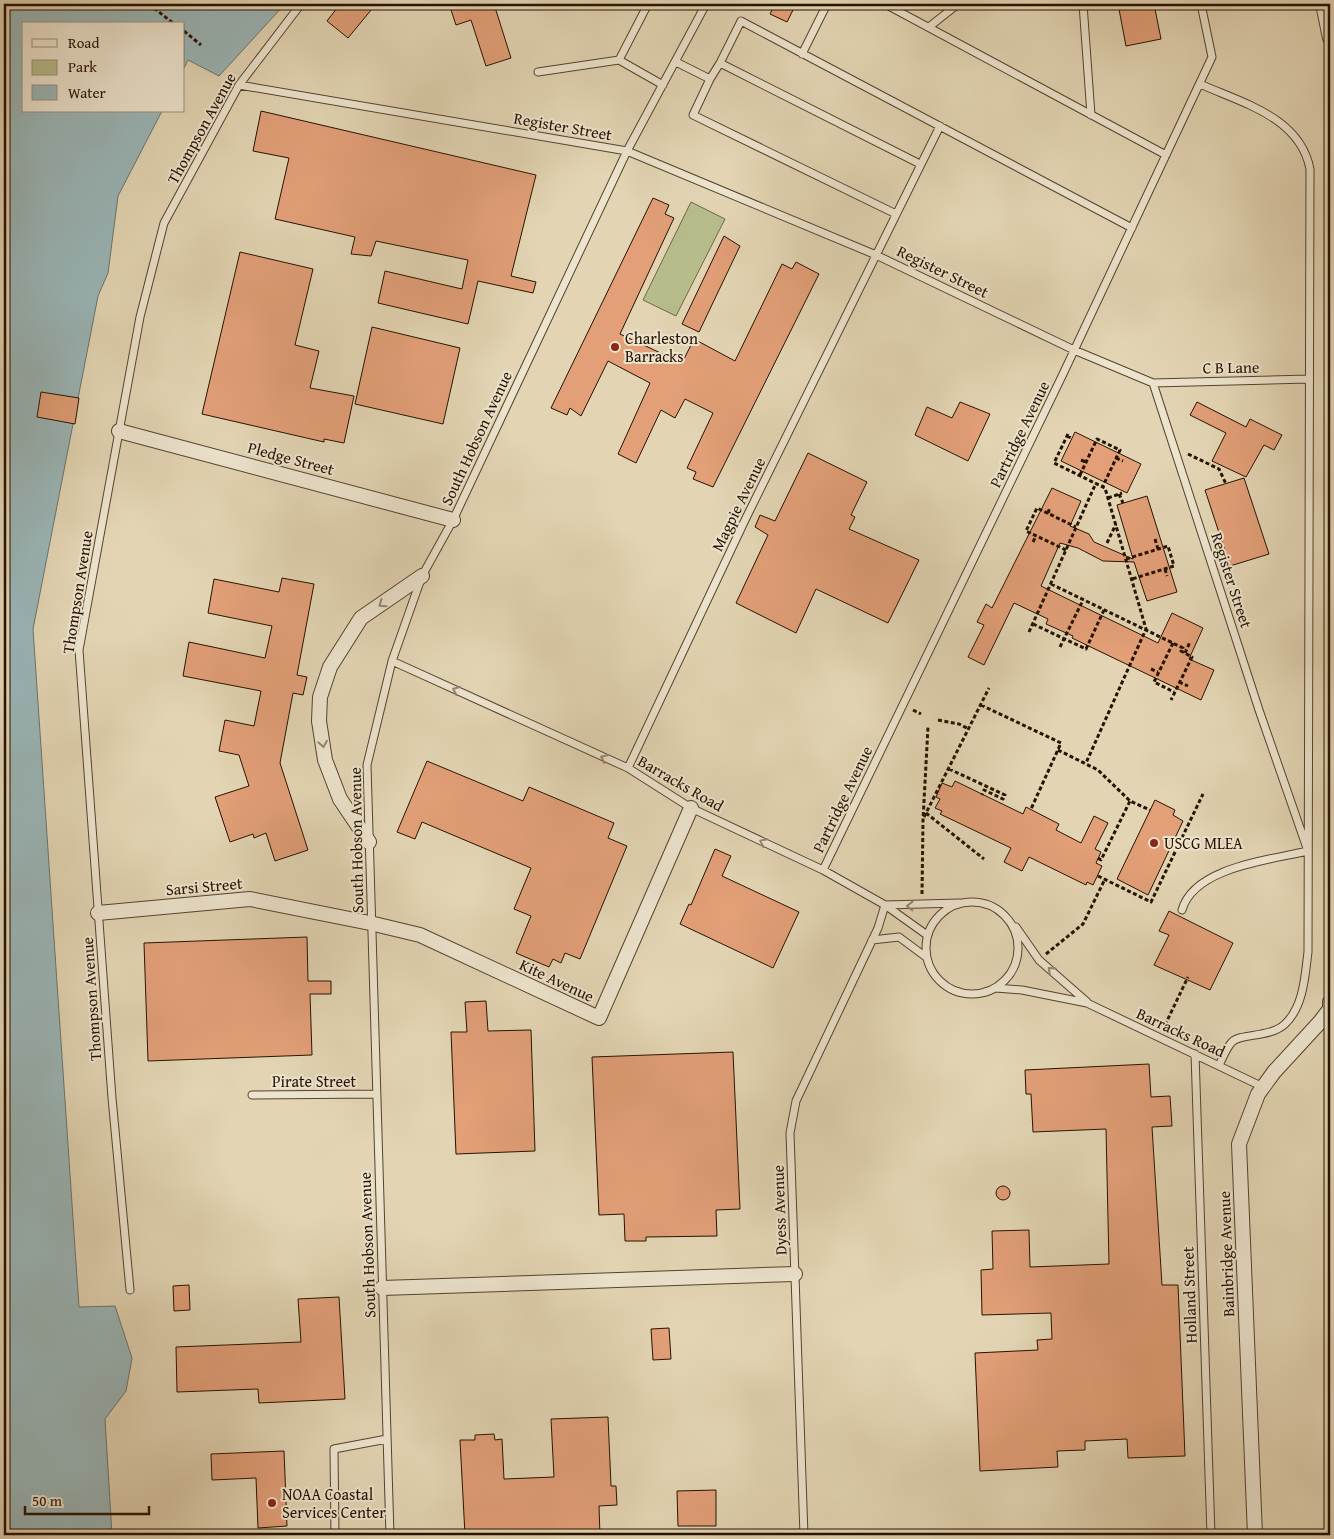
<svg xmlns="http://www.w3.org/2000/svg" width="1334" height="1539" font-family="'Gentium Book Plus',serif">
	<rect width="100%" height="100%" fill="#e3d5b4"/>
	<filter id="stains"><feTurbulence type="fractalNoise" baseFrequency=".004" numOctaves="4"/><feColorMatrix values="0 0 0 0 .2 0 0 0 0 .09 0 0 0 0 .02 0 0 0 .5 -.17"/></filter>
	<radialGradient id="worn" r=".72"><stop offset=".6" stop-color="#630" stop-opacity="0"/><stop offset="1" stop-color="#630" stop-opacity=".3"/></radialGradient>
	<path fill="#b6bd8b" stroke="#6e6846" d="M 691,202 L 725,219 L 676,316 L 643,300 Z"/>
	<path fill="#9ab6b8" stroke="#6b746e" d="M 4,4 L 285,4 L 219,76 L 188,60 L 184,68 L 184,24 L 24,24 L 24,111 L 162,111 L 118,196 L 108,273 L 98,296 L 33,629 L 79,1307 L 115,1306 L 132,1358 L 126,1391 L 105,1419 L 112,1535 L 4,1535 Z"/>
	<path fill="#e29f78" stroke="#251200" d="M 340,4 L 376,4 L 348,38 L 327,21 Z
		M 449,4 L 494,4 L 511,58 L 486,66 L 471,20 L 456,25 Z
		M 775,4 L 796,4 L 787,22 L 770,14 Z
		M 1118,4 L 1154,4 L 1161,39 L 1126,46 Z
		M 261,111 L 536,175 L 511,276 L 536,282 L 533,293 L 478,281 L 468,324 L 378,303 L 385,271 L 462,289 L 468,260 L 376,241 L 371,256 L 351,254 L 355,237 L 275,219 L 289,158 L 253,151 Z
		M 653,198 L 669,205 L 665,214 L 674,218 L 620,334 L 682,363 L 694,339 L 735,361 L 782,264 L 792,269 L 796,262 L 819,274 L 713,487 L 693,479 L 696,472 L 687,468 L 713,413 L 685,399 L 675,418 L 661,410 L 636,463 L 618,454 L 650,383 L 608,361 L 581,416 L 570,408 L 567,415 L 551,408 Z
		M 724,236 L 740,246 L 699,332 L 682,324 Z
		M 240,252 L 313,269 L 295,345 L 319,351 L 310,388 L 354,396 L 344,443 L 324,439 L 324,442 L 202,414 Z
		M 372,327 L 460,348 L 443,424 L 355,404 Z
		M 41,392 L 79,398 L 75,424 L 37,417 Z
		M 960,402 L 990,414 L 968,461 L 915,435 L 927,407 L 952,418 Z
		M 1197,402 L 1246,427 L 1250,419 L 1282,435 L 1274,450 L 1264,445 L 1246,477 L 1212,461 L 1226,433 L 1190,415 Z
		M 1075,432 L 1141,464 L 1127,493 L 1061,461 Z
		M 808,453 L 867,482 L 851,515 L 855,517 L 849,529 L 919,560 L 888,623 L 816,589 L 796,633 L 736,603 L 768,535 L 755,527 L 760,515 L 775,521 Z
		M 1244,478 L 1269,554 L 1230,566 L 1205,490 Z
		M 1052,488 L 1081,501 L 1070,526 L 1089,534 L 1094,542 L 1133,559 L 1117,505 L 1147,496 L 1177,592 L 1147,601 L 1134,562 L 1103,561 L 1078,548 L 1060,543 L 1041,586 L 1158,643 L 1172,613 L 1203,628 L 1189,659 L 1214,670 L 1201,700 L 1072,638 L 1073,636 L 1046,624 L 1048,619 L 1014,603 L 984,665 L 968,657 L 984,625 L 977,622 L 986,604 L 992,608 Z
		M 282,578 L 314,584 L 297,675 L 307,677 L 303,695 L 293,693 L 280,763 L 308,850 L 275,861 L 266,833 L 254,838 L 253,834 L 230,842 L 215,797 L 249,786 L 239,755 L 219,751 L 225,720 L 254,726 L 261,691 L 183,676 L 189,642 L 265,658 L 272,626 L 208,613 L 214,579 L 279,592 Z
		M 427,761 L 523,801 L 529,787 L 614,823 L 608,838 L 627,846 L 580,959 L 565,953 L 561,963 L 553,959 L 549,967 L 516,953 L 531,916 L 514,909 L 531,868 L 422,822 L 415,839 L 397,832 Z
		M 955,781 L 1023,814 L 1026,807 L 1059,824 L 1056,830 L 1081,843 L 1094,816 L 1108,823 L 1095,849 L 1101,852 L 1096,863 L 1102,866 L 1093,885 L 1087,882 L 1086,885 L 1029,857 L 1022,871 L 1004,862 L 1011,848 L 940,814 L 942,811 L 935,808 L 940,799 L 936,797 L 942,783 L 952,787 Z
		M 1155,800 L 1175,810 L 1173,815 L 1183,821 L 1148,895 L 1117,879 Z
		M 715,849 L 731,856 L 722,876 L 799,912 L 773,968 L 680,924 L 689,904 L 691,905 Z
		M 1169,911 L 1233,943 L 1210,990 L 1154,965 L 1169,935 L 1159,931 Z
		M 307,937 L 308,981 L 331,981 L 331,994 L 310,994 L 312,1055 L 148,1061 L 144,943 Z
		M 486,1001 L 488,1031 L 531,1030 L 535,1151 L 456,1154 L 451,1032 L 467,1032 L 465,1002 Z
		M 733,1052 L 740,1209 L 716,1210 L 717,1236 L 646,1237 L 646,1241 L 625,1241 L 624,1214 L 599,1215 L 592,1057 Z
		M 1149,1064 L 1151,1097 L 1170,1096 L 1172,1126 L 1152,1127 L 1162,1285 L 1178,1285 L 1185,1456 L 1128,1458 L 1127,1439 L 1085,1441 L 1085,1450 L 1057,1451 L 1058,1467 L 980,1471 L 975,1353 L 1038,1350 L 1037,1340 L 1052,1339 L 1051,1313 L 982,1315 L 981,1270 L 993,1269 L 992,1231 L 1029,1230 L 1030,1267 L 1109,1264 L 1106,1129 L 1033,1132 L 1031,1094 L 1026,1094 L 1025,1070 Z
		M996 1193a7 7 0 1 1 14 0a7 7 0 1 1-14 0Z
		M 189,1285 L 190,1310 L 174,1311 L 173,1286 Z
		M 339,1297 L 345,1399 L 259,1403 L 258,1389 L 177,1392 L 176,1347 L 301,1342 L 298,1299 Z
		M 669,1328 L 671,1359 L 653,1360 L 651,1329 Z
		M 608,1417 L 611,1486 L 616,1486 L 617,1505 L 599,1506 L 600,1535 L 560,1535 L 560,1533 L 465,1535 L 460,1440 L 475,1440 L 475,1435 L 494,1434 L 495,1440 L 502,1439 L 504,1479 L 554,1477 L 551,1419 Z
		M 284,1451 L 287,1526 L 258,1528 L 256,1478 L 212,1480 L 211,1454 Z
		M 716,1490 L 716,1526 L 678,1526 L 677,1491 Z"/>
	<g fill="none" stroke-linecap="round" stroke-linejoin="round">
		<g stroke="#54432d" stroke-width="9">
			<path id="lane" d="M 648,4 L 619,60 L 663,85
				M 885,4 L 1166,155
				M 1083,4 L 1091,115
				M 929,27 L 958,4
				M 802,54 L 827,4
				M 676,62 L 710,79 L 693,115 L 896,214
				M 720,63 L 741,21 L 1132,228
				M 538,72 L 619,60
				M 710,79 L 720,63 L 920,164
				M 1200,84 C 1242,103 1300,117 1310,169 L 1308,952 C 1305,975 1304,1006 1285,1024 C 1270,1038 1241,1033 1232,1042 C 1226,1048 1223,1058 1219,1065
				M 239,85 L 627,151 L 876,255 L 1074,350 L 1153,383 L 1259,710 L 1308,851 C 1270,860 1194,867 1182,910
				M 1153,383 L 1309,379
				M 392,661 L 628,768 L 691,808 L 823,870 L 885,905 L 959,903
				M 628,768 L 746,518 L 940,126
				M 823,870 L 1063,374 L 1212,57 L 1201,4
				M926 948a46 46 0 1 1 92 0a46 46 0 1 1-92 0Z
				M 1016,927 L 1039,960 L 1087,1002
				M 872,940 L 899,937 L 926,957
				M 996,988 L 1022,990 L 1087,1003 L 1263,1087
				M 1330,1012 L 1330,1034
				M 1195,1054 L 1211,1535
				M 252,1095 L 376,1094
				M 130,1290 L 112,1098 L 79,650 L 140,317 L 164,223 L 239,85 L 301,4
				M 335,1535 L 334,1449 L 387,1439
				M 390,1535 L 367,765 L 392,661 L 422,576 L 453,520 L 627,151 L 706,4
				M 804,1535 L 790,1133 L 796,1101 L 878,928 L 885,905 L 927,935"/>
		</g>
		<g stroke="#54432d" stroke-width="16">
			<path id="street" d="M 1323,4 L 1330,38
				M 119,431 L 453,520
				M 369,842 L 340,799 L 325,760 L 319,721 L 320,697 L 330,667 L 361,618 L 422,576
				M 98,913 L 250,899 L 370,923 L 420,935 L 599,1018 L 691,808
				M 382,1288 L 795,1274
				M 1255,1535 L 1239,1144 L 1258,1094 L 1274,1072 L 1320,1022 L 1330,1009 L 1330,1002"/>
		</g>
		<path stroke="#251200" stroke-width="3" stroke-dasharray="4 2.5" stroke-linecap="butt" d="M 149,4 L 174,24
			M 184,31 L 201,45
			M 1068,434 L 1054,463 L 1105,488 L 1146,629 L 1086,763
			M 1067,436 L 1072,438
			M 1188,454 L 1219,469 L 1226,484
			M 1116,458 L 1123,461
			M 1081,460 L 1086,462
			M 1080,475 L 1097,439 L 1120,450 L 1103,486
			M 1119,494 L 1123,503
			M 1108,498 L 1122,493
			M 1048,513 L 1050,507
			M 1155,539 L 1158,549
			M 1033,542 L 1036,536
			M 1107,543 L 1116,524
			M 1066,550 L 1026,531 L 1037,508 L 1076,527
			M 1126,559 L 1168,546 L 1174,566 L 1132,579
			M 1165,569 L 1167,576
			M 1051,584 L 1183,648 L 1181,651 L 1192,657 L 1171,700
			M 1033,624 L 1086,649 L 1104,610
			M 1029,632 L 1096,483
			M 1173,643 L 1154,682 L 1174,692
			M 1060,647 L 1083,600
			M 1185,653 L 1190,642
			M 1151,669 L 1158,672
			M 1179,682 L 1188,686
			M 981,705 L 1061,743 L 1031,809
			M 913,710 L 921,714
			M 938,720 L 959,724 L 969,729
			M 1058,750 L 1098,770 L 1130,801 L 1150,810
			M 949,769 L 1005,795 L 1003,799 L 984,790 L 982,795
			M 926,813 L 984,859
			M 924,817 L 989,688
			M 1098,858 L 1101,860 L 1130,801
			M 1098,876 L 1151,902 L 1203,794
			M 922,894 L 923,820 L 928,727
			M 1046,954 L 1083,924 L 1105,879
			M 1165,1025 L 1188,977"/>
		<use href="#lane" stroke="#ede4ce" stroke-width="7"/>
		<use href="#street" stroke="#ede4ce" stroke-width="14"/>
	</g>
	<defs><path id="oneway-chevron" d="M-2-3.5L2.5 0L-2 3.5" fill="none" stroke-width="1.6" stroke-linecap="round" stroke-linejoin="round" transform="scale(1.25)"/></defs>
	<g stroke="#938671">
		<use href="#oneway-chevron" transform="translate(382 604) rotate(145)"/>
		<use href="#oneway-chevron" transform="translate(456 690) rotate(-155)"/>
		<use href="#oneway-chevron" transform="translate(323 744) rotate(81)"/>
		<use href="#oneway-chevron" transform="translate(604 758) rotate(-155)"/>
		<use href="#oneway-chevron" transform="translate(763 842) rotate(-154)"/>
		<use href="#oneway-chevron" transform="translate(910 906) rotate(-179)"/>
		<use href="#oneway-chevron" transform="translate(1051 970) rotate(-138)"/>
	</g>
	<g fill="#8f2418" stroke="#ede4ce" stroke-width="2">
		<circle cx="615" cy="347" r="5"/>
		<circle cx="1154" cy="843" r="5"/>
		<circle cx="272" cy="1503" r="5"/>
	</g>
	<g text-anchor="middle" stroke-width="4" stroke-linejoin="round" paint-order="stroke">
		<g font-size="16" fill="#251200" stroke="#ede4ce">
			<text transform="translate(563 126) rotate(10)" y="6">Register Street</text>
			<text transform="translate(201 128) rotate(-61)" y="6">Thompson Avenue</text>
			<text transform="translate(943 271) rotate(26)" y="6">Register Street</text>
			<text transform="translate(1231 367) rotate(-1)" y="6">C B Lane</text>
			<text transform="translate(1019 434) rotate(-64)" y="6">Partridge Avenue</text>
			<text transform="translate(476 438) rotate(-65)" y="6">South Hobson Avenue</text>
			<text transform="translate(291 458) rotate(15)" y="6">Pledge Street</text>
			<text transform="translate(738 504) rotate(-64)" y="6">Magpie Avenue</text>
			<text transform="translate(1232 580) rotate(72)" y="6">Register Street</text>
			<text transform="translate(77 592) rotate(-81)" y="6">Thompson Avenue</text>
			<text transform="translate(681 783) rotate(30)" y="6">Barracks Road</text>
			<text transform="translate(842 799) rotate(-64)" y="6">Partridge Avenue</text>
			<text transform="translate(356 840) rotate(-91)" y="6">South Hobson Avenue</text>
			<text transform="translate(204 886) rotate(-5)" y="6">Sarsi Street</text>
			<text transform="translate(557 980) rotate(25)" y="6">Kite Avenue</text>
			<text transform="translate(91 999) rotate(-94)" y="6">Thompson Avenue</text>
			<text transform="translate(1181 1032) rotate(25)" y="6">Barracks Road</text>
			<text x="314" y="1087">Pirate Street</text>
			<text transform="translate(779 1210) rotate(-92)" y="6">Dyess Avenue</text>
			<text transform="translate(367 1245) rotate(-92)" y="6">South Hobson Avenue</text>
			<text transform="translate(1226 1254) rotate(-92)" y="6">Bainbridge Avenue</text>
			<text transform="translate(1189 1295) rotate(-92)" y="6">Holland Street</text>
		</g>
		<g font-size="16" fill="#251200" stroke="#ede4ce" text-anchor="start">
			<text x="625" y="344">Charleston<tspan x="625" dy="18">Barracks</tspan></text>
			<text x="1164" y="849">USCG MLEA</text>
			<text x="282" y="1500">NOAA Coastal<tspan x="282" dy="18">Services Center</tspan></text>
		</g>
	</g>
	<rect width="1334" height="1539" fill="none" stroke="#e3d5b4" stroke-width="20"/>
	<rect x="5" y="5" width="1324" height="1529" fill="none" stroke="#251200" stroke-width="2.5"/>
	<rect x="10" y="10" width="1314" height="1519" fill="none" stroke="#251200"/>
	<rect x="22" y="22" width="162" height="90" fill="#ede4ce" stroke="#9d907c"/>
	<rect x="32" y="39" width="25" height="8" fill="#ede4ce" stroke="#9d907c"/>
	<text x="68" y="48" font-size="15" fill="#251200">Road</text>
	<rect x="32" y="60" width="25" height="15" fill="#b6bd8b" stroke="#9d907c"/>
	<text x="68" y="72" font-size="15" fill="#251200">Park</text>
	<rect x="32" y="85" width="25" height="15" fill="#9ab6b8" stroke="#9d907c"/>
	<text x="68" y="98" font-size="15" fill="#251200">Water</text>
	<path d="M25 1506v8h124v-8" fill="none" stroke="#251200" stroke-width="2.5"/>
	<text x="32" y="1506" font-size="15" fill="#251200" stroke="#ede4ce" stroke-width="4" paint-order="stroke">50 m</text>
	<rect width="100%" height="100%" filter="url(#stains)"/>
	<rect width="100%" height="100%" fill="url(#worn)"/>
</svg>
